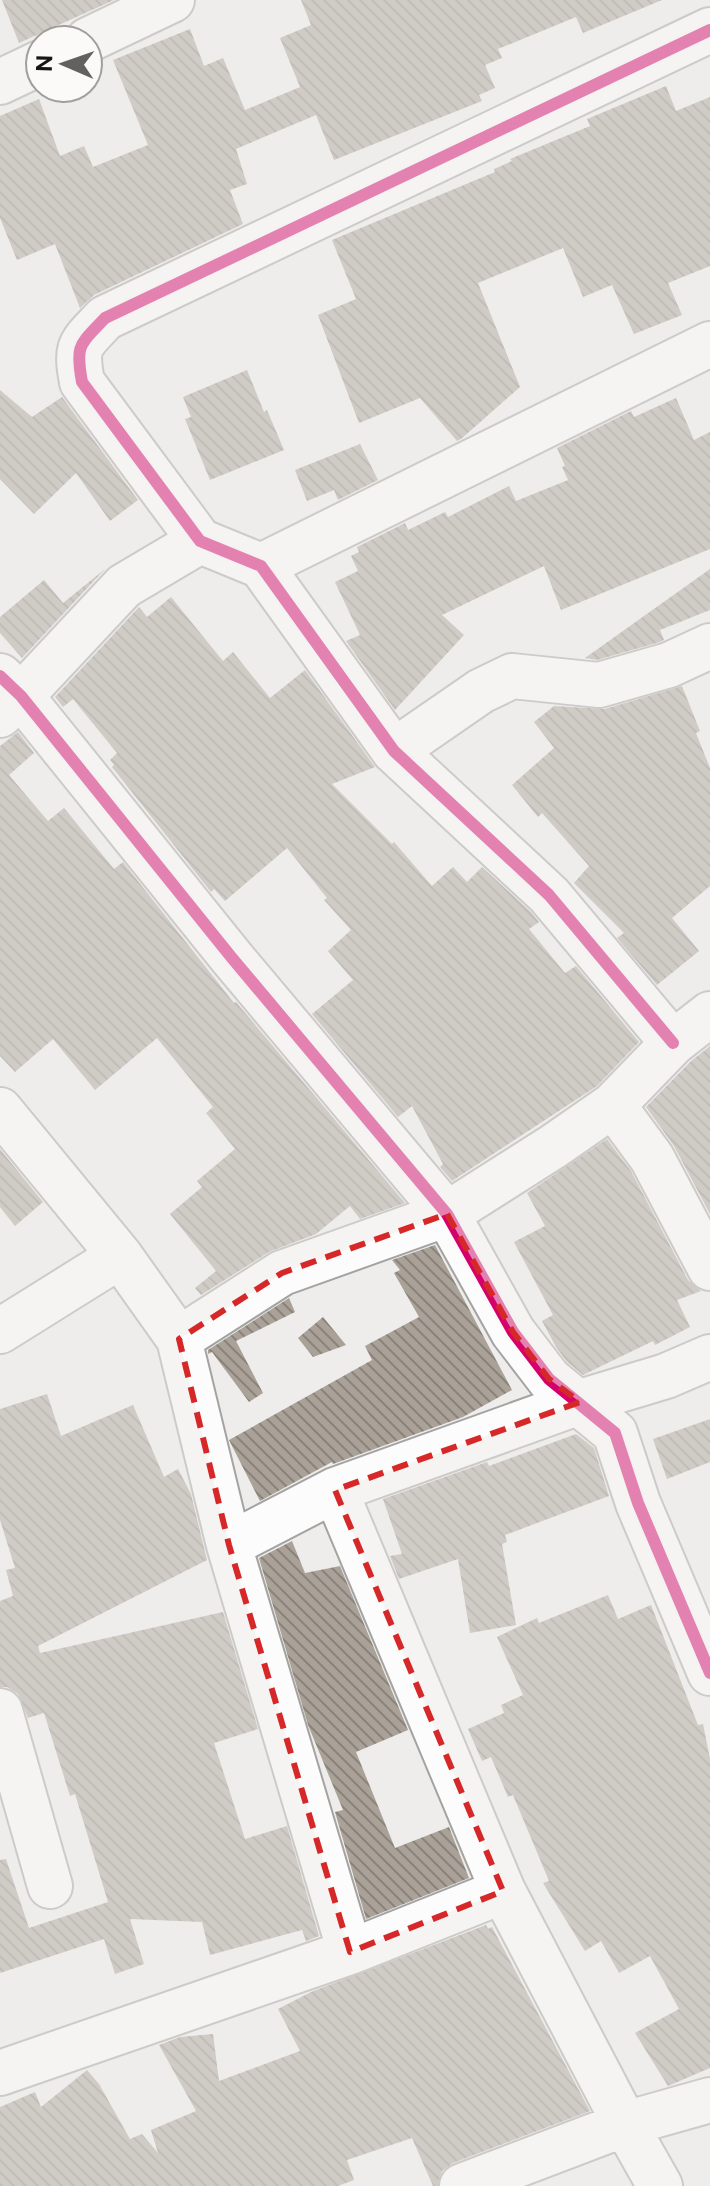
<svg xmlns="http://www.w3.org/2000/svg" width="710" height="2186" font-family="'Public Sans',sans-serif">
	<defs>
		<pattern id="building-back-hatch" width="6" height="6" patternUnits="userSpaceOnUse" patternTransform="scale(2)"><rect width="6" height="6" fill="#aaa298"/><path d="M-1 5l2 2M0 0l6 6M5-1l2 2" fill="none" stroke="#89837b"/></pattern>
	</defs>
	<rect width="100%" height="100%" fill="#eeedeb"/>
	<path fill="url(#building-back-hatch)" d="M 2,0 L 114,0 L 19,43 Z
		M 301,0 L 662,0 L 583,33 L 576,17 L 498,49 L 502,58 L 485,65 L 495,88 L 479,95 L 482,101 L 334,160 L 316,115 L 236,149 L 247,184 L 230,190 L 243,224 L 94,295 L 80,308 L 55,244 L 17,260 L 0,218 L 0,116 L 39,99 L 60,156 L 84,146 L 93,167 L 148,145 L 113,60 L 190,29 L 204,66 L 223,58 L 245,110 L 300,87 L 280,38 L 311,25 Z
		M 666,86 L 676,111 L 710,97 L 710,266 L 668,283 L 682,315 L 634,334 L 612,285 L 583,297 L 563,248 L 478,283 L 520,387 L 461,439 L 457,441 L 420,398 L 359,423 L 318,315 L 356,299 L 332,240 L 495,172 L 494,169 L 512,161 L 510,159 L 590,126 L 587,119 Z
		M 247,370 L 264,412 L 267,410 L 284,450 L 210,480 L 185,419 L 191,417 L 183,397 Z
		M 0,390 L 32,417 L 62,397 L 138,500 L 110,521 L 76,473 L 34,514 L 0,479 Z
		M 676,398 L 694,440 L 710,432 L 710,549 L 561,610 L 544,566 L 442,615 L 464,635 L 395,710 L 346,641 L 360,635 L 335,582 L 358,571 L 351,556 L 359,552 L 357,547 L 405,523 L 408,530 L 445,512 L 448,517 L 509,486 L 516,501 L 568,480 L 562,467 L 565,466 L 557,448 L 631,411 L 634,417 Z
		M 360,444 L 378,480 L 338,500 L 334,490 L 307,501 L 295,470 Z
		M 105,569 L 22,658 L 0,633 L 0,617 L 44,580 L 63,603 Z
		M 710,569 L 710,610 L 660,630 L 664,640 L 660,642 L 597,660 L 585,658 Z
		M 171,597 L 223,661 L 233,652 L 270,698 L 305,670 L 375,767 L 332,784 L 392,844 L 394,842 L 432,886 L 453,867 L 467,882 L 482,867 L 531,912 L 539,922 L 529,929 L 565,973 L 576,966 L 639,1042 L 597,1086 L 452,1181 L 440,1167 L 443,1164 L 412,1106 L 398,1117 L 312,1014 L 353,980 L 328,951 L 351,930 L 324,900 L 327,898 L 287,848 L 225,901 L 214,889 L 211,892 L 112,767 L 114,765 L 110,760 L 117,753 L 73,699 L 63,707 L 55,697 L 139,607 L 147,617 Z
		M 682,686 L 700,731 L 696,733 L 710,768 L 710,886 L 672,918 L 699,951 L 657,985 L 617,938 L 624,933 L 574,883 L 589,866 L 542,813 L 538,817 L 512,785 L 554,748 L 534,722 L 554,706 L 605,709 Z
		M 18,732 L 34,753 L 9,775 L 48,821 L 64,808 L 114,869 L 123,862 L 234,1003 L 236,1002 L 405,1203 L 360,1219 L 350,1206 L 316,1234 L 269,1252 L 201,1295 L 195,1288 L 216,1271 L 170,1214 L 202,1187 L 197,1181 L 235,1149 L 206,1113 L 213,1107 L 157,1038 L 95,1090 L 53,1039 L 15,1072 L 0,1056 L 0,746 Z
		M 710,1046 L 710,1214 L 674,1146 L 646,1107 L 690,1062 Z
		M 607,1139 L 631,1171 L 688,1280 L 701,1291 L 677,1300 L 690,1327 L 655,1345 L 653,1341 L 583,1375 L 567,1362 L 556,1347 L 542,1321 L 553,1315 L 514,1242 L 545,1226 L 527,1193 Z
		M 0,1149 L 43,1202 L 15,1226 L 0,1207 Z
		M 435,1245 L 512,1390 L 463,1417 L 333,1464 L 332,1462 L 260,1501 L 229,1440 L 372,1360 L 365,1346 L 419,1317 L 394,1273 L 400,1270 L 392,1260 Z
		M 289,1298 L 295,1312 L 236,1341 L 263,1393 L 249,1402 L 212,1352 L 208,1354 L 208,1350 Z
		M 323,1317 L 346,1345 L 313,1357 L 298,1338 Z
		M 47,1394 L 61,1436 L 133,1405 L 164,1477 L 178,1469 L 191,1494 L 207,1560 L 38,1646 L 40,1653 L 223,1612 L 258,1729 L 214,1743 L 245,1839 L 287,1826 L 319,1936 L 306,1941 L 302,1930 L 210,1955 L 202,1922 L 130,1919 L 144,1964 L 115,1974 L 104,1939 L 0,1973 L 0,1860 L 6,1859 L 29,1928 L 108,1902 L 75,1794 L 70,1796 L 44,1713 L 28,1718 L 18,1694 L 7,1687 L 0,1687 L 0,1601 L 13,1596 L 6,1570 L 15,1568 L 0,1520 L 0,1409 Z
		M 710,1419 L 710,1462 L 667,1479 L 653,1439 Z
		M 576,1434 L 594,1448 L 609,1496 L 505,1535 L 507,1542 L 502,1544 L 516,1625 L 470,1633 L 458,1559 L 399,1579 L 390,1556 L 402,1554 L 383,1499 L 487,1462 L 489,1466 Z
		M 292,1541 L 305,1573 L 340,1566 L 408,1730 L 356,1752 L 395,1848 L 449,1827 L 469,1878 L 366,1919 L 335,1812 L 343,1810 L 308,1725 L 259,1558 Z
		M 608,1595 L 618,1619 L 651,1605 L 698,1725 L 703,1724 L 710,1759 L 710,2068 L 668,2086 L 635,2033 L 679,2009 L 650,1956 L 619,1973 L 601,1941 L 585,1951 L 543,1883 L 549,1881 L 513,1795 L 508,1797 L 491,1757 L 482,1761 L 468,1729 L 504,1713 L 501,1705 L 523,1695 L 497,1637 L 537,1618 L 539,1623 Z
		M 486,1925 L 488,1929 L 492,1927 L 590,2111 L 453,2163 L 442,2171 L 438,2186 L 433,2186 L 412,2138 L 347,2160 L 354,2180 L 338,2186 L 0,2186 L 0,2107 L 35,2092 L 41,2107 L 87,2070 L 99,2084 L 130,2139 L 142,2134 L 158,2153 L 151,2130 L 196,2111 L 159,2045 L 180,2037 L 213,2034 L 219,2081 L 300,2051 L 278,2009 L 311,1992 Z"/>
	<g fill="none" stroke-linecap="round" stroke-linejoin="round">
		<g stroke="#a4a3a1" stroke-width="48">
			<path id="minor" d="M 88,40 L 172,0
				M 0,82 L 40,63
				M 261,566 L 710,344
				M 0,676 L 21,696 L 232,958 L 447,1214 L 513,1332 L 549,1379 L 615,1433 L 638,1503 L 710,1673
				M 0,715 L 21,696 L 124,586 L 200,541
				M 394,751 L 481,691 L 512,676 L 599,685 L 669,665 L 710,646
				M 673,1043 L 549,895 L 394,751 L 261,566 L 200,541 L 82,382 C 75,344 80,345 105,318 L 710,30
				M 613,1105 L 652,1158 L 710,1268
				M 0,1110 L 120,1256 L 179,1339 L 229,1545 L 350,1952
				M 0,1331 L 120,1256
				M 179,1339 L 282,1273 L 447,1214 L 554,1146 L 613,1105 L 673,1043 L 710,1014
				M 335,1490 L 503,1891 L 625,2124 L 660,2186
				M 229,1545 L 335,1490 L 580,1402 L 666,1376 L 710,1357
				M 0,1711 L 50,1886
				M 0,2073 L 350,1952 L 503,1891
				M 462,2186 L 625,2124 L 710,2100"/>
		</g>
		<use href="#minor" stroke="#fcfcfc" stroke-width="44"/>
		<g stroke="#fcfaf8" stroke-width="17">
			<path id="cycleway" d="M 0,676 L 21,696 L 232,958 L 447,1214 L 513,1332 L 549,1379 L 615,1433 L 638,1503 L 710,1673
				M 673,1043 L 549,895 L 394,751 L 261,566 L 200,541 L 82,382 C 75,344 80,345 105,318 L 710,30"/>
		</g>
		<use href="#cycleway" stroke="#d6006c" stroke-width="12"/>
	</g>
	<path d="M0 0H710V2186H0ZM 447,1214 L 513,1332 L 549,1379 L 580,1402 L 335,1490 L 503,1891 L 350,1952 L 229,1545 L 179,1339 L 282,1273 Z" fill="#eeedeb" fill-opacity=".55" fill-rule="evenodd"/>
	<path fill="none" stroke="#d62828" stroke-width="6" stroke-dasharray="16 10" stroke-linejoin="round" d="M 447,1214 L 513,1332 L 549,1379 L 580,1402 L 335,1490 L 503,1891 L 350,1952 L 229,1545 L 179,1339 L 282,1273 Z"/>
	<g transform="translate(64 64) rotate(272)"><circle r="38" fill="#fcfaf8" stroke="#a09f9d" stroke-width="2"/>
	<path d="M0-6L14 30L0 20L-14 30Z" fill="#626160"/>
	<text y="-12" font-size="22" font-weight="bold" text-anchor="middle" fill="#161615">N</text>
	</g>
</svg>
